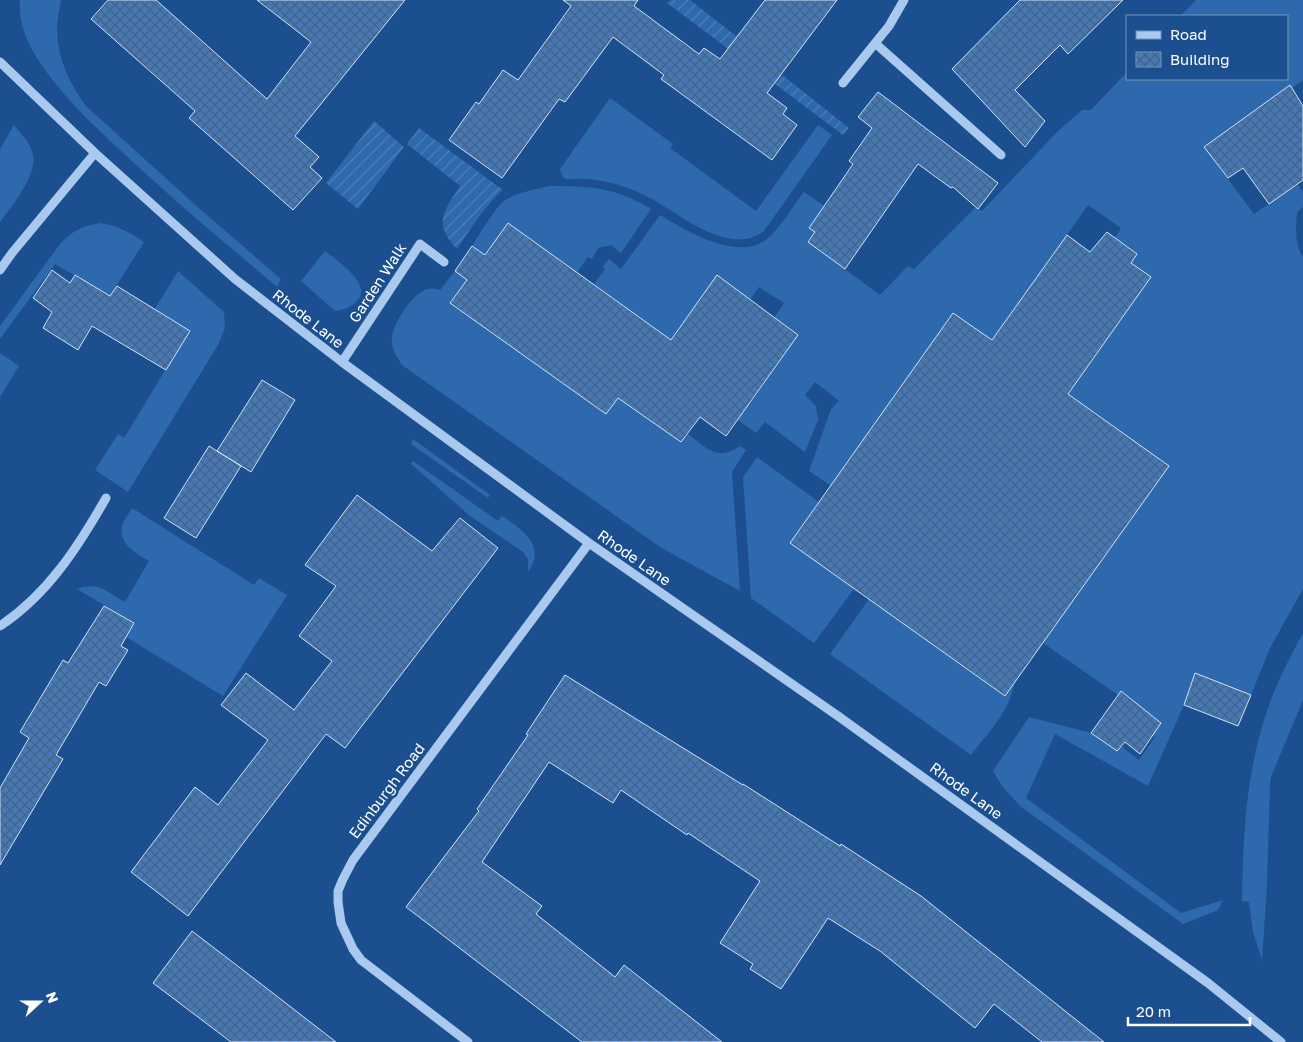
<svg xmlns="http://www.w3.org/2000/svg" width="1303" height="1042" font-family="'Golos Text',sans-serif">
	<defs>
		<pattern id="garden-furrows" width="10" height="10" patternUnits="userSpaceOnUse" patternTransform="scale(1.25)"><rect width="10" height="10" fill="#2e69ad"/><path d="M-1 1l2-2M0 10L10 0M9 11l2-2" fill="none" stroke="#4d80b9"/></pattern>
		<pattern id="building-cross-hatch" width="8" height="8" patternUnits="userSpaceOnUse" patternTransform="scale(1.25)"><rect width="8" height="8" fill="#4478b7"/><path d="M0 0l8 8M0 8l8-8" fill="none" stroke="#486282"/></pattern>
	</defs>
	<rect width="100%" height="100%" fill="#1b4f8f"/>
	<path fill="#2e69ad" d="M 20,0 L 61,0 C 60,9 57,18 57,27 C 57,58 69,82 86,106 L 201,210 L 281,279 L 277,287 C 224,242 171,198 121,151 C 91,123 59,93 37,58 C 26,42 18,19 20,0 Z
		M 1196,0 L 1303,0 L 1303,80 L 1292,88 L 1290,85 L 1204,147 L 1254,214 L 1297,184 L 1303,192 L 1303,207 L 1297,212 C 1296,227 1294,244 1303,257 L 1303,589 L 1270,648 L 1251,695 L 1195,674 L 1184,705 L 1148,786 L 1055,734 L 1026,798 L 1181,913 L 1223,900 L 1218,910 L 1183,924 L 1020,806 L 1002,786 L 993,771 L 1029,717 L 1091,733 L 1116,751 L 1121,746 L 1139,760 L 1155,737 L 1137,724 L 1146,711 L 1121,692 L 1118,695 L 1043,643 L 1169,466 L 1041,375 L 1151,277 L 1131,263 L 1137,254 L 1115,238 L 1121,228 L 1088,205 L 1002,327 L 1005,350 L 953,313 L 831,486 L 809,471 L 831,409 L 839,401 L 815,382 L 805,395 L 816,406 L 818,420 L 805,452 L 765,422 L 756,433 L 711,401 L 750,404 L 798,335 L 774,318 L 784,303 L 759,287 L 750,300 L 717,276 L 671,340 L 594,284 L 605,269 L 603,266 L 609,259 L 621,269 L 660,215 C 687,231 739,263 768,238 C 782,226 792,207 804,192 L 830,210 L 810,228 L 815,232 L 808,242 L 880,295 L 908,266 L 914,269 L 976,207 L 982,211 L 1057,132 L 1082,110 L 1091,110 L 1127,72 L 1127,79 L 1287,79 L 1287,16 L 1180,16 Z
		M 610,98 L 673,144 L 670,148 L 756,211 L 818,125 L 832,135 L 764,231 C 728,259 676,210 644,195 C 626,186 605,180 585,179 C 580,178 571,180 566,179 C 562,177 561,173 560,169 Z
		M 14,125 C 21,134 31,143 33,155 C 37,176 12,206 0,222 L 0,149 Z
		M 549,186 C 590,186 615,187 651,209 L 621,253 L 611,245 L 598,248 L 592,259 L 588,257 L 577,272 L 508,223 L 485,255 L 472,246 C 480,234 494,209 504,201 C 517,192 535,190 549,186 Z
		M 100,223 C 118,226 130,232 144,242 L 110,296 L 55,264 L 0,339 L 0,326 L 60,244 C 74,230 80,227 100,223 Z
		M 325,251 C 337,261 375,285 356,302 C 350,308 343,310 335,311 L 301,281 Z
		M 178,271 L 224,312 L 225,328 L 218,345 L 128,492 L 95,470 L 118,434 L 124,438 L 189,331 L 154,310 Z
		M 455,271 L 467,280 L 450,303 L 606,414 L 618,398 L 681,442 L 688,434 C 707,448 717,462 740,446 L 746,450 L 732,472 L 740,591 L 660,547 L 402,365 C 398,358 393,352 392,344 C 389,328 411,295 425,290 C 430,288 435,288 440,290 Z
		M 0,353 L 19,366 L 0,397 Z
		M 413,439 L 490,495 L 488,498 L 411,444 Z
		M 757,457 L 819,502 L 790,543 L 854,589 L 814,643 L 751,598 L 743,477 Z
		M 413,461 L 498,521 L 502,516 C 522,529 547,546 528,572 L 528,559 L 523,552 L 470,516 L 411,464 Z
		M 132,508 L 254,585 L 259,578 L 287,595 L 223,696 L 126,637 L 134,623 L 77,589 C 100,581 106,592 125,602 L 149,561 C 137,554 118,544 122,526 C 123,520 129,514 132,508 Z
		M 869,599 L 1004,696 L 1014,683 C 1011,710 987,734 971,755 L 830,654 Z
		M 1303,633 L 1303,700 L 1271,777 L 1270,784 L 1267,885 L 1262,961 L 1264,966 L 1253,932 L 1249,902 L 1242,901 C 1243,834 1246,769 1269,705 C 1277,682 1291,655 1303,633 Z"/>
	<path fill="url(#garden-furrows)" d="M 671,0 L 690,0 L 736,36 L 739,33 L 786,68 L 781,74 L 849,128 L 843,135 L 667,3 Z
		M 374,121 L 404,147 L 358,209 L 326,183 Z
		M 419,128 L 503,190 C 484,206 471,229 457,249 C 432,223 444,211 460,186 L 407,144 Z"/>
	<path fill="url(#building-cross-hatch)" stroke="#cfe3fa" d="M 108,0 L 156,0 L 267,99 L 311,42 L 257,0 L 405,0 L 295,136 L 319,157 L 310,167 L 322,178 L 293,210 L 189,118 L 195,111 L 91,19 Z
		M 563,0 L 638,0 L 634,6 L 699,54 L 704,48 L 720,59 L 765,0 L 837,0 L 767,93 L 787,108 L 783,114 L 797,125 L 772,160 L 661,79 L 664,75 L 613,37 L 565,102 L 559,99 L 502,178 L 449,140 L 476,102 L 479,104 L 503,70 L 518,80 L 571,6 Z
		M 1020,0 L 1123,0 L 1068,54 L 1060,45 L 1015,90 L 1045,121 L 1025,147 L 952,69 Z
		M 1290,85 L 1303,106 L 1303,180 L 1269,204 L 1243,168 L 1228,178 L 1204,147 Z
		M 878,92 L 998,183 L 978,209 L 953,187 L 951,188 L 918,164 L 845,269 L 808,242 L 815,232 L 809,228 L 853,164 L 849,161 L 872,128 L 858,117 Z
		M 508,223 L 671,340 L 717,275 L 798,335 L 726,436 L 700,417 L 681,442 L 618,398 L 606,414 L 450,303 L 467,280 L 455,271 L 472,246 L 485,255 Z
		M 1107,232 L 1137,254 L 1131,263 L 1151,277 L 1068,394 L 1169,466 L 1005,696 L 790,543 L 953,313 L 992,340 L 1067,235 L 1090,252 Z
		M 52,270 L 70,283 L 75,275 L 110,296 L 117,286 L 190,331 L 166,370 L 92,326 L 78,350 L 43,328 L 52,312 L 33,298 Z
		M 262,380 L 295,400 L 251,472 L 217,451 Z
		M 209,446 L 241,466 L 196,538 L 164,518 Z
		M 357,495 L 432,551 L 460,518 L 498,548 L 345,748 L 326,734 L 188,916 L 131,872 L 195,787 L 218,805 L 268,740 L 221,705 L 246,673 L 294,710 L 332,661 L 299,636 L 336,586 L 305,565 Z
		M 104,606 L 134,623 L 121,646 L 128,650 L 106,686 L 99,682 L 56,755 L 63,759 L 0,865 L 0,788 L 29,738 L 20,732 L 63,660 L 68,663 Z
		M 1195,673 L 1251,695 L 1238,726 L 1184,705 Z
		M 565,675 L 743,785 L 743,784 L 840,846 L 841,844 L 921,896 L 1104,1042 L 1042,1042 L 994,1004 L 975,1028 L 880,951 L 828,918 L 781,989 L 750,969 L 753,964 L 720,943 L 760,881 L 688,833 L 687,835 L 621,790 L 613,803 L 549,762 L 482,862 L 542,906 L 536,914 L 615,977 L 624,965 L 722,1042 L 582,1042 L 406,907 L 479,811 L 477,809 L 528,735 L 526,734 Z
		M 1121,691 L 1161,723 L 1140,754 L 1125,742 L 1117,751 L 1091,733 Z
		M 192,931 L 265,987 L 336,1042 L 231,1042 L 153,983 Z"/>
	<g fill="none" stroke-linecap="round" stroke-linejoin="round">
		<path stroke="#a9c9ee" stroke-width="9" d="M 876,44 L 1001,155
			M 0,62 L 95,153 L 235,279 L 342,362 L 589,543 L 838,716 L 1208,983 L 1281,1042
			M 843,83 L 889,26 L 904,0
			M 0,270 L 12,253 L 95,153
			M 342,362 L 420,244 L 444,262
			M 0,626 C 48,594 78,547 106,498
			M 468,1042 L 361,960 L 353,949 L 341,923 L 338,902 L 338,891 L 343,879 L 353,860 L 589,543"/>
	</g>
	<g text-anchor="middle" stroke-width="5" stroke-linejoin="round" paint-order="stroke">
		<g font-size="15" fill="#fff" stroke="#1b4f8f">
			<text transform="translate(378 283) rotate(-57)" y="5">Garden Walk</text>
			<text transform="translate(308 319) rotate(38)" y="5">Rhode Lane</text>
			<text transform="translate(634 558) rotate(35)" y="5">Rhode Lane</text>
			<text transform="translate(387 791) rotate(-53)" y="5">Edinburgh Road</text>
			<text transform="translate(966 791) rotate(36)" y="5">Rhode Lane</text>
		</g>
	</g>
	<rect x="1126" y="15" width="162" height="65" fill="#1b4f8f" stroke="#7695bc"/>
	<rect x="1136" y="31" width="25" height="8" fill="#a9c9ee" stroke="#7695bc"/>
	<text x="1170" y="40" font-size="15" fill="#ffffff">Road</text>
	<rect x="1136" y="52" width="25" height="15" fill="url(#building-cross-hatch)" stroke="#7695bc"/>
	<text x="1170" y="65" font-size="15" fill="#ffffff">Building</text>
	<g transform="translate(40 1002) rotate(69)" stroke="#1b4f8f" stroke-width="4" paint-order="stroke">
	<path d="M0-4L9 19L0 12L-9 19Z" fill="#ffffff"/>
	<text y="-8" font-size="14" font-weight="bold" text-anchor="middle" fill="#ffffff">N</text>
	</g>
	<path d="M1128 1017v8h122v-8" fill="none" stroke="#ffffff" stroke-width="2.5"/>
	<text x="1136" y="1017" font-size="15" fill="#ffffff" stroke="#1b4f8f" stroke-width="4" paint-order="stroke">20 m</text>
</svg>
